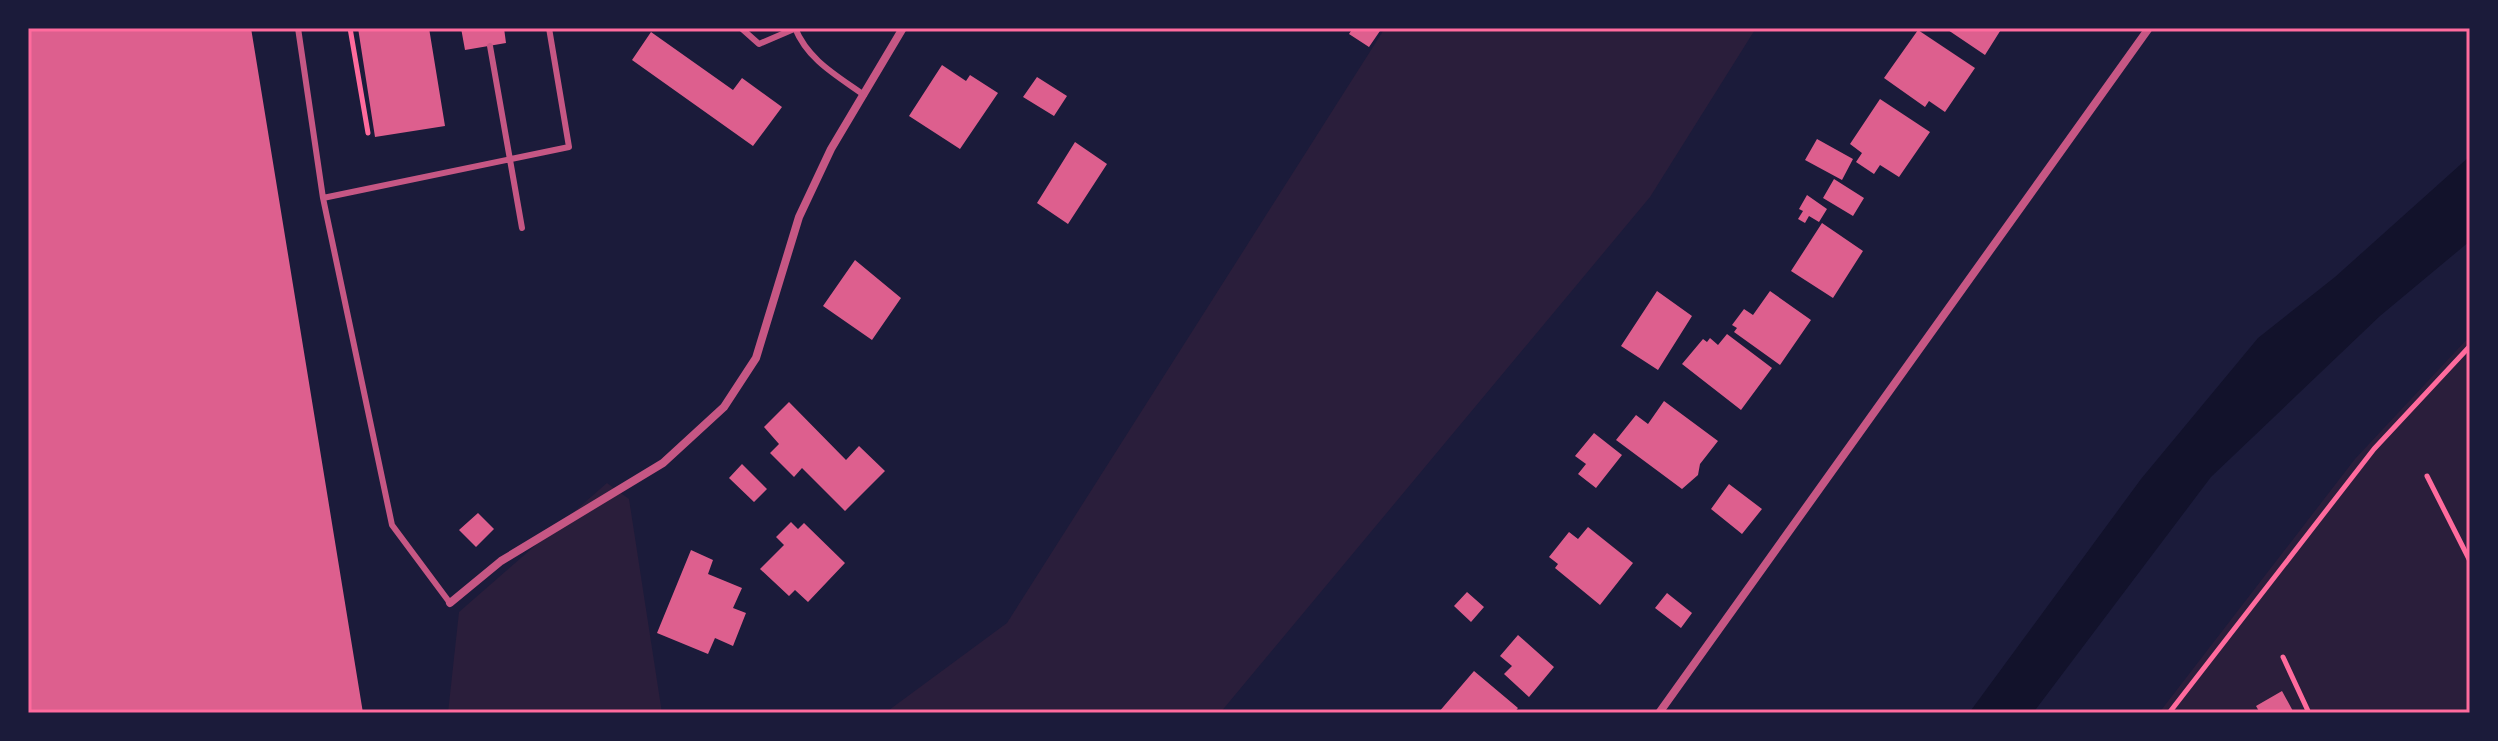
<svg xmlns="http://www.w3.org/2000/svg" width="2498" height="741" font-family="'Noto Sans',sans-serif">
	<rect width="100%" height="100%" fill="#1b1b3a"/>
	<path fill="#2a1e3b" d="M 1385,28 L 1756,28 L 1650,197 L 1220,713 L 885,713 L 1007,623 Z
		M 2470,336 L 2470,713 L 2159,713 L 2355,459 Z
		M 607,483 L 629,499 L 662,713 L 448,713 L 459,612 Z"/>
	<path fill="#12122b" d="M 2470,156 L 2470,241 L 2380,316 L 2211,477 L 2033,713 L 1969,713 L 2141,479 L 2258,338 L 2335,277 Z"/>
	<path fill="#dd5f8e" d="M 28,28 L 251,28 L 363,713 L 28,713 Z
		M 358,28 L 429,28 L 445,126 L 375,137 Z
		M 461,28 L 504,28 L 506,43 L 465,50 Z
		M 1353,28 L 1382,28 L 1369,47 L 1349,34 Z
		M 1945,28 L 2002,28 L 1985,55 Z
		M 1918,30 L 1975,68 L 1945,112 L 1929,101 L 1925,107 L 1884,78 Z
		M 651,32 L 733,90 L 742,78 L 782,107 L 753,146 L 632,60 Z
		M 942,65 L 966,81 L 970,75 L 998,93 L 960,149 L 909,116 Z
		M 1037,77 L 1067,96 L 1054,116 L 1023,97 Z
		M 1880,99 L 1930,132 L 1899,177 L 1880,165 L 1874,174 L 1856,162 L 1862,153 L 1850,144 Z
		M 1817,139 L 1853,159 L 1842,180 L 1805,160 Z
		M 1075,142 L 1107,164 L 1068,224 L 1037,203 Z
		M 1834,179 L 1864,198 L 1853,216 L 1823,198 Z
		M 1807,195 L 1827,209 L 1819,222 L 1809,216 L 1805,223 L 1798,219 L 1803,211 L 1799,209 Z
		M 1822,223 L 1863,251 L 1833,298 L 1791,271 Z
		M 855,260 L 901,298 L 872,340 L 823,306 Z
		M 1657,291 L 1692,316 L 1658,370 L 1621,346 Z
		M 1770,291 L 1811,320 L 1780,365 L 1734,332 L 1737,328 L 1732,325 L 1744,309 L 1753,315 Z
		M 1727,334 L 1772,368 L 1741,410 L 1682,364 L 1703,339 L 1707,342 L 1710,338 L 1718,345 Z
		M 1664,401 L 1718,441 L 1700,464 L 1698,475 L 1682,489 L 1616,440 L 1636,415 L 1648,424 Z
		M 789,402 L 846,460 L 859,446 L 885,471 L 845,511 L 802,468 L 794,477 L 770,453 L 779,444 L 764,427 Z
		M 1594,433 L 1622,455 L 1596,488 L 1578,474 L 1586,464 L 1575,456 Z
		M 742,464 L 767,489 L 754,502 L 729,478 Z
		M 1729,484 L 1762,509 L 1742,534 L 1711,509 Z
		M 478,513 L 494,529 L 476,547 L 459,530 Z
		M 791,522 L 798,529 L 804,523 L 845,563 L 808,602 L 795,590 L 789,596 L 760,569 L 784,545 L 776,537 Z
		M 1588,527 L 1633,563 L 1600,605 L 1555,568 L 1558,564 L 1549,557 L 1569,532 L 1578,539 Z
		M 691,550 L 713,560 L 708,574 L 742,588 L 733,608 L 746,613 L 733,646 L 715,638 L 708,654 L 657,633 Z
		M 1467,592 L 1484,607 L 1471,622 L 1454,606 Z
		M 1667,593 L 1692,613 L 1681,628 L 1655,608 Z
		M 1518,635 L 1554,667 L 1529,697 L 1504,674 L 1512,666 L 1500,656 Z
		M 1474,671 L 1518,708 L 1514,713 L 1438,713 Z
		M 2282,691 L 2294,713 L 2260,713 L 2256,706 Z"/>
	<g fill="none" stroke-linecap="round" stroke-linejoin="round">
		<path stroke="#ff6b9d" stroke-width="5" d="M 350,28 L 368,133
			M 2427,476 L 2470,561
			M 2283,657 L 2309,713
			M 2169,713 L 2374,449 L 2470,346"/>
		<path stroke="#c65784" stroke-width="6" d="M 298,28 L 323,198 L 392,525 L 450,603
			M 741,28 L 759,44 L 794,29
			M 795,28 C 808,60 836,75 864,95
			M 490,46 L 522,228
			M 323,198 L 569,147 L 549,28"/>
		<path stroke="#c65784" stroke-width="8" d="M 450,603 L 501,561 L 663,463 L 724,407 L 756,358 L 799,217 L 831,149 L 903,28
			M 1659,713 L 2149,28"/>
	</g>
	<rect width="2498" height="741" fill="none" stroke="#1b1b3a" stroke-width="60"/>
	<rect x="30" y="30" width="2438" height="681" fill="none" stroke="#ff6b9d" stroke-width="3"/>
</svg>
